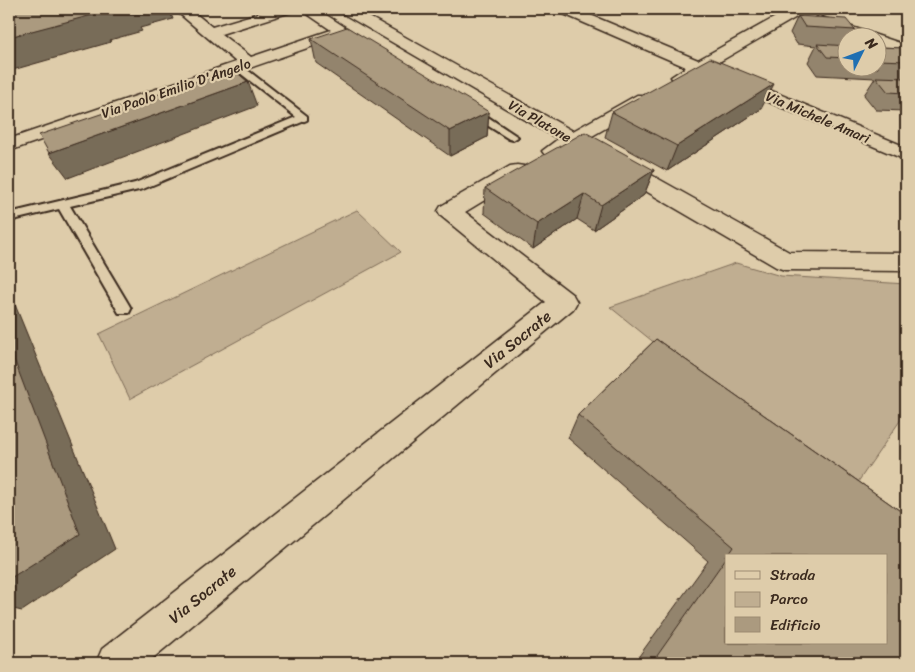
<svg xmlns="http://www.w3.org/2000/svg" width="915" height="672" font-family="Sriracha,sans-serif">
	<rect width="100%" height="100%" fill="#deccaa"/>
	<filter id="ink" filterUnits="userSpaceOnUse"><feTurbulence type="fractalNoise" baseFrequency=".02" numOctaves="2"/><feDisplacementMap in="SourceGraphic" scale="10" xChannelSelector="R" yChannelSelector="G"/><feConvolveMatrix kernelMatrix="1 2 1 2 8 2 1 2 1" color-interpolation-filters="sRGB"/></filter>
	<g filter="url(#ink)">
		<path fill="#c0ae91" stroke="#7e6c58" d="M 357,210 L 401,252 L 130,399 L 99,334 Z
			M 736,263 L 781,276 L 906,284 L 906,412 L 847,498 L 610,307 Z"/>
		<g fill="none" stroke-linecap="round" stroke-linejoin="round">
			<g stroke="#3b2a1e" stroke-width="4">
				<path id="lane" d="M 235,65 L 241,65 L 307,116 L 307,120 L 143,189 L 70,206 L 129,305 L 131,309 L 129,313 L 119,313 L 59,209 L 9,221 L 9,213 L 135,183 L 296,117 L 235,69 Z
					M 472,108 L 476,109 L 518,137 L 513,140 L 509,139 L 468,113 L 467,111 Z"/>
			</g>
			<g stroke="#3b2a1e" stroke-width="3">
				<path id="street" d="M 174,9 L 190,9 L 212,27 L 272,9 L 293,9 L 291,12 L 221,34 L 251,57 L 331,30 L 300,9 L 317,9 L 351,31 L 348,34 L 9,151 L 9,139 L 236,62 Z
					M 341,9 L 355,9 L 573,131 L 637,95 L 649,95 L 652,99 L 649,103 L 587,139 L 789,252 L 906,253 L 906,271 L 785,270 L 776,267 L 572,148 C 563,153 556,158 545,155 L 542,151 L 558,139 L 342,13 Z
					M 557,9 L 576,9 L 698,60 L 790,9 L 800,9 L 802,12 L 800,15 L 712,66 L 906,147 L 906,160 L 700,73 L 686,81 L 674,81 L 671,77 L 686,67 L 559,12 Z
					M 819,16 L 906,45 L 906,55 L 878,45 L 878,38 L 854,38 L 814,23 L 812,20 Z
					M 517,165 L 524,166 L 527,171 L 524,176 L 465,212 L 573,295 L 577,302 L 573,309 L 147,663 L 96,663 L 102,649 L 546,302 L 441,216 L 438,211 L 441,206 L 510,166 Z"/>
			</g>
			<use href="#lane" fill="#deccaa" fill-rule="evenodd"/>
			<use href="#street" fill="#deccaa" fill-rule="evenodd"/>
		</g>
		<path fill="#93846d" stroke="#3b2a1e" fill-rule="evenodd" d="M 798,16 L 855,30 L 851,38 L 848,38 L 848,43 L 846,46 L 848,46 L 848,68 L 878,68 L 878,47 L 906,48 L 906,111 L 876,110 L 864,95 L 875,78 L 817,75 L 808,62 L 816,46 L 797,44 L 790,33 Z
			M 311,39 L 489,112 L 487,137 L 450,156 L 316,63 Z
			M 761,109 L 667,171 L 605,137 L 612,112 Z
			M 654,170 L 644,195 L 594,230 L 577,219 L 533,249 L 484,213 L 485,188 Z
			M 656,339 L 906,515 L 906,663 L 634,663 L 708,561 L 568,438 L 578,415 ZM 726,556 L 886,556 L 886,643 L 726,643 Z"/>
		<path fill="#786c59" stroke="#3b2a1e" d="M 109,9 L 169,9 L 173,19 L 140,28 L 142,31 L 110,40 L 111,42 L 9,71 L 9,37 Z
			M 248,82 L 257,106 L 68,178 L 49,153 Z
			M 774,84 L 761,109 L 667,171 L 677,146 Z
			M 489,112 L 487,137 L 450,156 L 450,131 Z
			M 654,170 L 644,195 L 594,230 L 601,205 Z
			M 584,194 L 577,219 L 533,249 L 537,224 Z
			M 9,290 L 115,549 L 22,611 L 9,608 Z"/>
		<path fill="#ab9a7f" stroke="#3b2a1e" d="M 9,9 L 109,9 L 94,13 L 96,14 L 9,37 Z
			M 798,16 L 846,19 L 855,30 L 805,27 Z
			M 347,27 L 489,112 L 450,131 L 311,39 Z
			M 817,44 L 848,46 L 848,58 L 827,57 Z
			M 878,47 L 906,48 L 906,61 L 878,60 Z
			M 710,58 L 774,84 L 677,146 L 612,112 Z
			M 233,69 L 248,82 L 49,153 L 39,135 Z
			M 876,77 L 906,78 L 906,93 L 888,92 Z
			M 585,132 L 654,170 L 601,205 L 584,194 L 537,224 L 485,188 Z
			M 656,339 L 906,515 L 906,663 L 652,663 L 726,558 L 726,643 L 886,643 L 886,556 L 728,556 L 734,547 L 578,415 Z
			M 9,346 L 80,534 L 9,579 Z"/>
	</g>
	<g text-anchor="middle" stroke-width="4.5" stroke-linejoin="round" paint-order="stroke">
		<g font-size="14" fill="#3b2a1e" stroke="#deccaa">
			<text transform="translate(176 88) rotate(-19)" y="5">Via Paolo Emilio D'Angelo</text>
			<text transform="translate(818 117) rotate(23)" y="5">Via Michele Amari</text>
			<text transform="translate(540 121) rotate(30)" y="5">Via Platone</text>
		</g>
		<g font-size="16" fill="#3b2a1e" stroke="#deccaa">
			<text transform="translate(517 339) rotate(-39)" y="6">Via Socrate</text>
			<text transform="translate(202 594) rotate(-39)" y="6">Via Socrate</text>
		</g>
	</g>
	<rect width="915" height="672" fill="none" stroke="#deccaa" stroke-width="30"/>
	<rect x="15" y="15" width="885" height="642" fill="none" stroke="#3b2a1e" stroke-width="2" filter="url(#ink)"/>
	<rect x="725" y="554" width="162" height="90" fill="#deccaa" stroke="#9d8b72"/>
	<rect x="735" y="571" width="25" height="8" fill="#deccaa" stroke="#9d8b72"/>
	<text x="770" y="580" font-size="15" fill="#3b2a1e">Strada</text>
	<rect x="735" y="592" width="25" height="15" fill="#c0ae91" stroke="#9d8b72"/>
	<text x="770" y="604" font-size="15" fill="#3b2a1e">Parco</text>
	<rect x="735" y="617" width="25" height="15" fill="#ab9a7f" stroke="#9d8b72"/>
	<text x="770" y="630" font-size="15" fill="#3b2a1e">Edificio</text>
	<g transform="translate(862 52) rotate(48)"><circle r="24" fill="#deccaa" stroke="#9d8b72"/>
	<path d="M0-4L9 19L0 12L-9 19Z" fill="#1f6fb2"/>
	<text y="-8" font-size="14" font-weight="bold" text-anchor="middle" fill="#3b2a1e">N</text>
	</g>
</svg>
